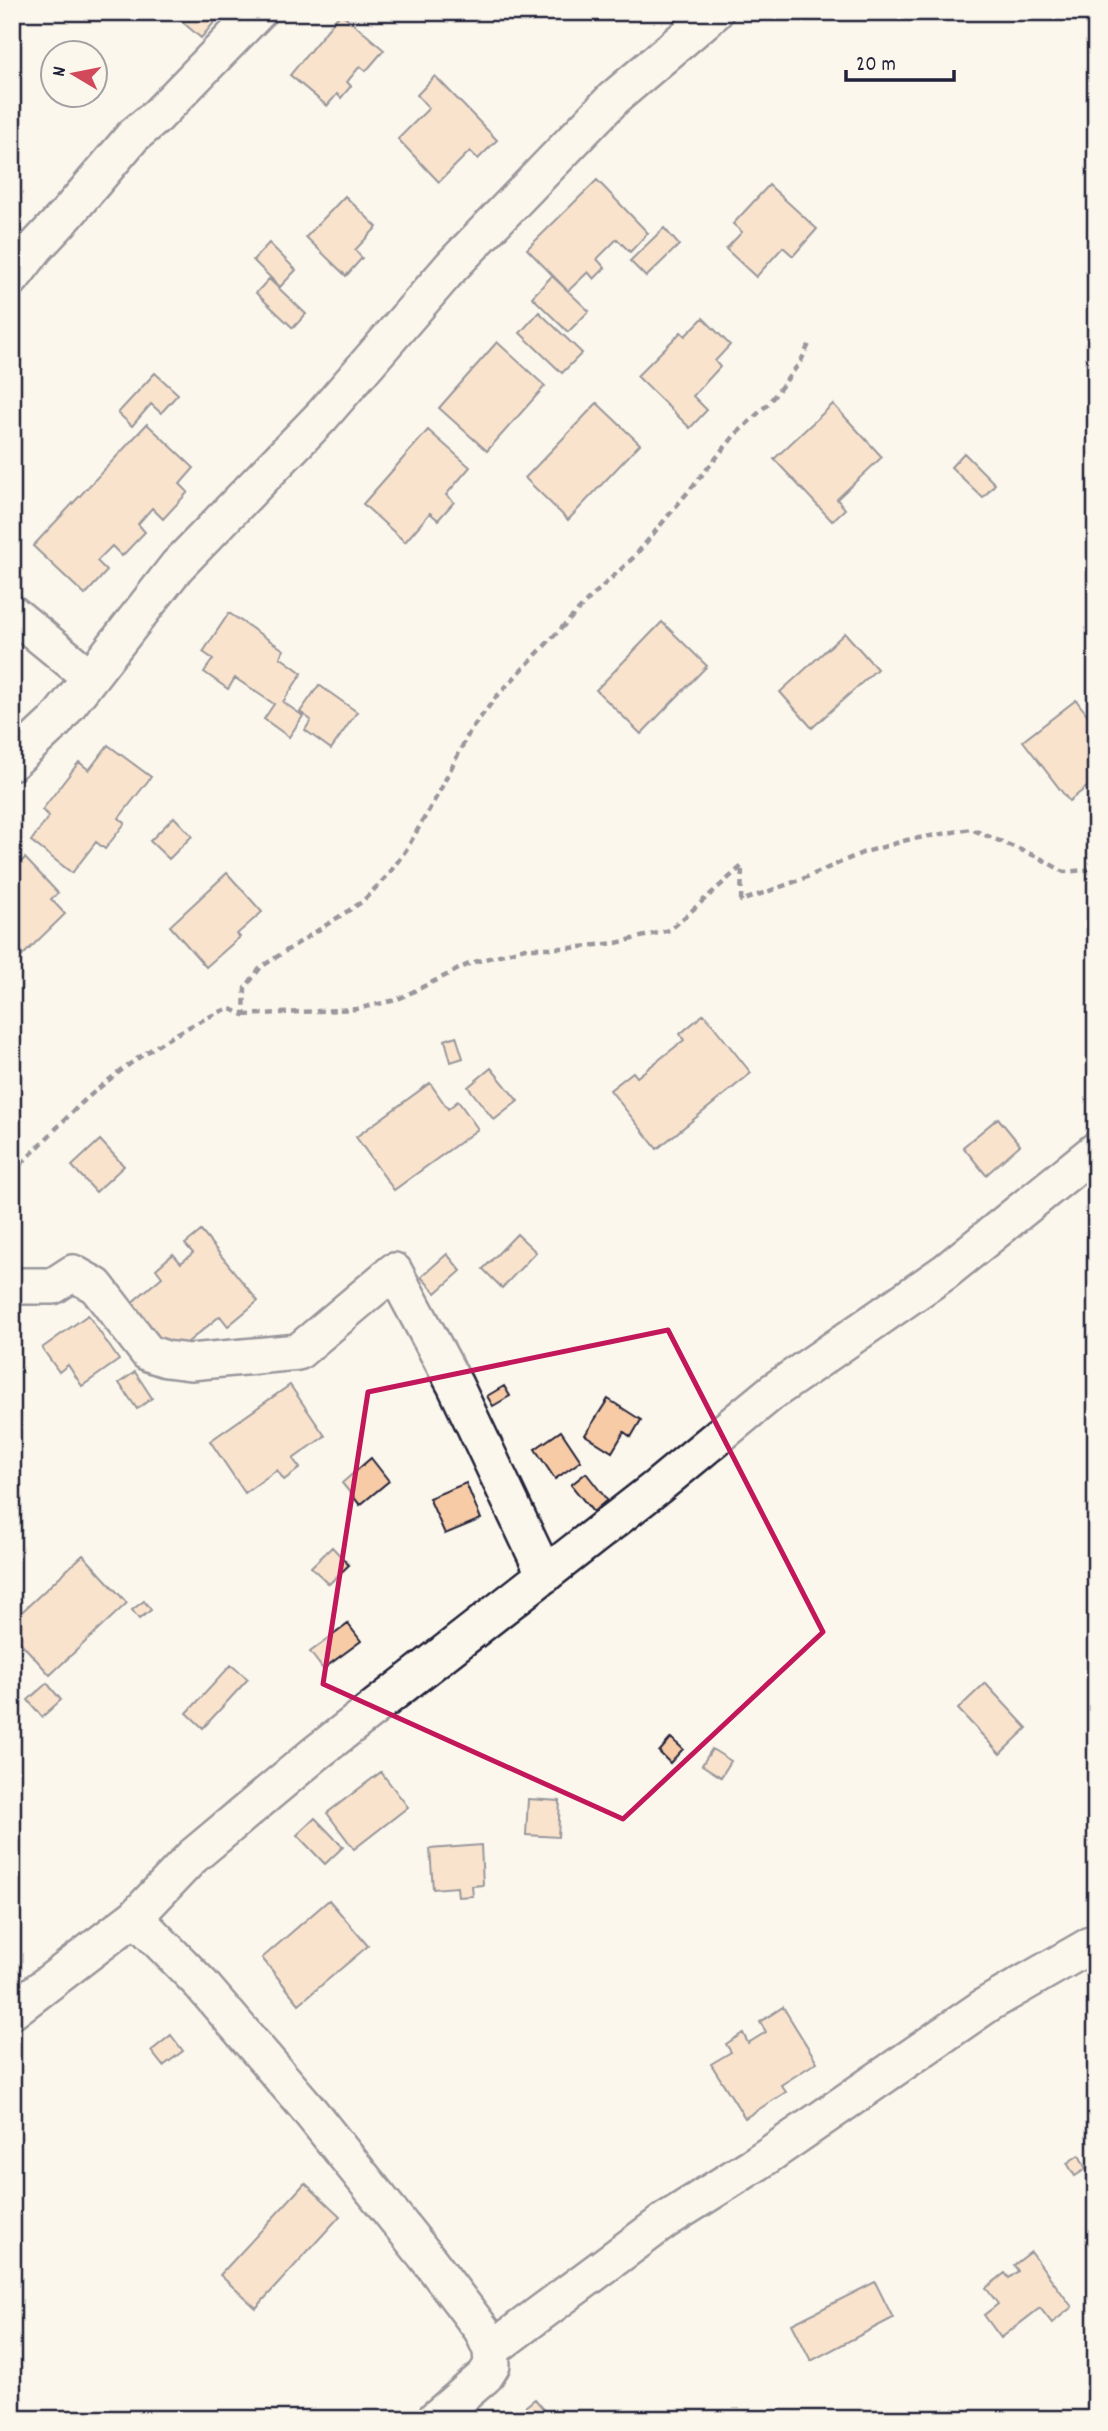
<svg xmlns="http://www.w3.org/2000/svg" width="1108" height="2431" font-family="Dekko,sans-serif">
	<rect width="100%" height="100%" fill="#fbf7ec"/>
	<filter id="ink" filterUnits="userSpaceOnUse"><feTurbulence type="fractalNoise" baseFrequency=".0143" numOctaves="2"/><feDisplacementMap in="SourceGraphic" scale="14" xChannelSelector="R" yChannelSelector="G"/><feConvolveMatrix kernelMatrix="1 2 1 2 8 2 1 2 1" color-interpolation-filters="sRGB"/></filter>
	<g filter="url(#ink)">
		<path fill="#f7cba6" stroke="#22223b" stroke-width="2" d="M 171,12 L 223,12 L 201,38 Z
			M 341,13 L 384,50 L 366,71 L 360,66 L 347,82 L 351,86 L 341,98 L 337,94 L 327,106 L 290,75 Z
			M 435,76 L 497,140 L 478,159 L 470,151 L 439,182 L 398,139 L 429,108 L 417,95 Z
			M 597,180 L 648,233 L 630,252 L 617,239 L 597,259 L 605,268 L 594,279 L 588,272 L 568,291 L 527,249 Z
			M 769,185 L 817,229 L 793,256 L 783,247 L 756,277 L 726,249 L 742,232 L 733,224 Z
			M 345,196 L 377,227 L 355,250 L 362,258 L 346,276 L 306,237 Z
			M 664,228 L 679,245 L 646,277 L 630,261 Z
			M 269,243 L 296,270 L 280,287 L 253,260 Z
			M 552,276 L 589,311 L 568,332 L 532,297 Z
			M 269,279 L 306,314 L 293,328 L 256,293 Z
			M 539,312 L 582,353 L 562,373 L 520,333 Z
			M 703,318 L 730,345 L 715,361 L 720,367 L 693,396 L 707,410 L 690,428 L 637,376 L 681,332 L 685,336 Z
			M 497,342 L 545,386 L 487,451 L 439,408 Z
			M 155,373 L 178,394 L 161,413 L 151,404 L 132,426 L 118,413 Z
			M 597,403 L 640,444 L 568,520 L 525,478 Z
			M 833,404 L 882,457 L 837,499 L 845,509 L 832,521 L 774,459 Z
			M 147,424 L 194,468 L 180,484 L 188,492 L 163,519 L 152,508 L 138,524 L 145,532 L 122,556 L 112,546 L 97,561 L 107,571 L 85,595 L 33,546 Z
			M 428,430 L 470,467 L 446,495 L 454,502 L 438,520 L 430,513 L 405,542 L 363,504 Z
			M 964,453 L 995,484 L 983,498 L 951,467 Z
			M 229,613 L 284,650 L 280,657 L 302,673 L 283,702 L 303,716 L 289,737 L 264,719 L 274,704 L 235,678 L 228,689 L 204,672 L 213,659 L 203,652 Z
			M 662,622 L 707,666 L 641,734 L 596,690 Z
			M 845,633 L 877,669 L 812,728 L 780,692 Z
			M 319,685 L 357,712 L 331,749 L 305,730 L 311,720 L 300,712 Z
			M 1076,700 L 1096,726 L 1096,780 L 1069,801 L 1023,741 Z
			M 108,745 L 151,777 L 119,818 L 125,823 L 105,849 L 96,842 L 72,873 L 31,841 L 49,816 L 42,810 L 79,762 L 89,770 Z
			M 174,817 L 192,836 L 169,859 L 150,841 Z
			M 25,858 L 58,893 L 51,899 L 65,914 L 22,956 L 12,946 L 12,906 L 15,904 L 12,901 L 12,871 Z
			M 227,873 L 262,912 L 237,934 L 240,937 L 206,967 L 170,926 Z
			M 704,1014 L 751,1073 L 657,1149 L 610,1090 L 633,1072 L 637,1077 L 684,1040 L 680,1034 Z
			M 456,1036 L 463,1058 L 451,1062 L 445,1040 Z
			M 491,1068 L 518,1101 L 494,1120 L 468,1087 Z
			M 430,1083 L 448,1109 L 458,1101 L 478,1129 L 394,1190 L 356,1137 Z
			M 998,1118 L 1020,1145 L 986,1175 L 963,1147 Z
			M 100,1140 L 124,1166 L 96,1192 L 72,1166 Z
			M 201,1231 L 258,1301 L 228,1326 L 220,1316 L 172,1355 L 130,1304 L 162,1277 L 156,1269 L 173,1254 L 181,1263 L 193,1253 L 185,1244 Z
			M 517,1234 L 536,1252 L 502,1288 L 483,1269 Z
			M 447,1254 L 461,1271 L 436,1293 L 421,1277 Z
			M 88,1315 L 119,1360 L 82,1386 L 68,1365 L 59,1372 L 42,1348 Z
			M 135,1372 L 152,1398 L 137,1409 L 119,1383 Z
			M 290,1385 L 325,1436 L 293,1459 L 300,1468 L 284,1480 L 277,1470 L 245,1493 L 210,1441 Z
			M 504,1386 L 510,1396 L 493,1406 L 487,1396 Z
			M 608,1399 L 641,1420 L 631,1437 L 624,1432 L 612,1452 L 585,1435 Z
			M 561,1431 L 581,1461 L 555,1479 L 535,1449 Z
			M 371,1458 L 389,1481 L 360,1505 L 342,1483 Z
			M 586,1473 L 607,1500 L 593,1512 L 571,1485 Z
			M 466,1483 L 481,1519 L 445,1534 L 429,1498 Z
			M 332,1547 L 349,1565 L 329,1584 L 311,1567 Z
			M 83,1555 L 127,1603 L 50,1675 L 12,1633 L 12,1621 Z
			M 144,1601 L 151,1610 L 139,1619 L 132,1610 Z
			M 348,1624 L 361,1641 L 323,1669 L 310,1652 Z
			M 231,1665 L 248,1679 L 203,1728 L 187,1713 Z
			M 47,1683 L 61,1700 L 42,1717 L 28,1700 Z
			M 985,1683 L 1027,1728 L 1000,1754 L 958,1709 Z
			M 671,1738 L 683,1749 L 670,1763 L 659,1752 Z
			M 712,1749 L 731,1761 L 721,1777 L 702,1765 Z
			M 381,1772 L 408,1807 L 354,1849 L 327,1813 Z
			M 528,1799 L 560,1801 L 558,1837 L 526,1835 Z
			M 315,1818 L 343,1847 L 325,1864 L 297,1835 Z
			M 481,1845 L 483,1885 L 472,1886 L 473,1896 L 458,1897 L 457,1887 L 433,1889 L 430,1849 Z
			M 329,1900 L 368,1946 L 299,2004 L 262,1958 Z
			M 783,2007 L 817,2062 L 781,2085 L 786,2092 L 745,2118 L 711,2064 L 731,2052 L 726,2044 L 743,2033 L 748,2043 L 766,2032 L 760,2022 Z
			M 171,2035 L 183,2051 L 163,2066 L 151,2051 Z
			M 1079,2155 L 1086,2169 L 1075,2176 L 1067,2163 Z
			M 305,2183 L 340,2216 L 256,2308 L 220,2275 Z
			M 1031,2252 L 1072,2307 L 1052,2323 L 1040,2308 L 1001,2338 L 984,2315 L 998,2304 L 986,2288 L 1005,2273 L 1009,2278 L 1018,2271 L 1014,2265 Z
			M 875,2282 L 893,2318 L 811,2361 L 792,2324 Z
			M 535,2399 L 552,2419 L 526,2419 L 520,2411 Z"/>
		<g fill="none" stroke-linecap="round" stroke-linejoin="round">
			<g stroke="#22223b" stroke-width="40">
				<path id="minor" d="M 12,278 L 36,247 L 67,214 L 133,136 L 156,117 L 258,12
					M 12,613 L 90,677
					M 12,762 L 56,721 L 177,566 L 322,416 L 451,267 L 614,98 L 715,12
					M 12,1286 L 53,1286 L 73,1273 L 96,1286 L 148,1353 L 166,1359 L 190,1362 L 298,1352 L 394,1271 L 455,1385 L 545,1575
					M 135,1917 L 201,1984 L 304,2104 L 432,2264 L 482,2330 L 491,2350 L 492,2365 L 485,2376 L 435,2419
					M 12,2011 L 135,1917 L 192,1857 L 315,1754 L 657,1487 L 772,1392 L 945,1272 L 1096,1150
					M 491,2350 L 666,2220 L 757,2163 L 988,2004 L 1096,1942"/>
			</g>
			<path stroke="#22223b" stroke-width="4.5" stroke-dasharray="7 5" stroke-linecap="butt" d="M 244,1015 L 356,1009 L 396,1000 L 471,963 L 525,948 L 570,948 L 616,943 L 670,930 L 742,866 L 741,901 L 800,880 L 862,853 L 907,840 L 971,829 L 1040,858 L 1064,872 L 1096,869
				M 12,1172 C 38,1149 60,1123 85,1100 C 128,1062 176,1030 229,1008 L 244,1015 L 245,988 L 261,967 L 362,902 L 388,875 L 406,850 L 438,794 L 470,731 L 496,697 L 591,597 L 634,557 L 736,434 L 768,404 L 801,361 L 809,344"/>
			<use href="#minor" stroke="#fbf7ec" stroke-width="35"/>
		</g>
	</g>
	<path d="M0 0H1108V2431H0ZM 668,1330 L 823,1632 L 623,1819 L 323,1684 L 368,1392 Z" fill="#fbf7ec" fill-opacity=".55" fill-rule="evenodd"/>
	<path fill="none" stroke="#c2185b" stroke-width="5" stroke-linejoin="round" d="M 668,1330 L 823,1632 L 623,1819 L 323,1684 L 368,1392 Z"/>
	<rect width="1108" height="2431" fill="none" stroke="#fbf7ec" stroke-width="42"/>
	<rect x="21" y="21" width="1066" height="2389" fill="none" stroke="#22223b" stroke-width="2.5" filter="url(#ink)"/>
	<g transform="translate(74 74) rotate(280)"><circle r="33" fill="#fbf7ec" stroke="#a4a2a5" stroke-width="2"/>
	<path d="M0-5L12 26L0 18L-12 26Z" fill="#d1495b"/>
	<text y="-10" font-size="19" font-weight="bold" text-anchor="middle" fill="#22223b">N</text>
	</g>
	<path d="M846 70v10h108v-10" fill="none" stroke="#22223b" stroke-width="3.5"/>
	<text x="856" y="70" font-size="21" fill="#22223b" stroke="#fbf7ec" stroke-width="5" paint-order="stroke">20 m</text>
</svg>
